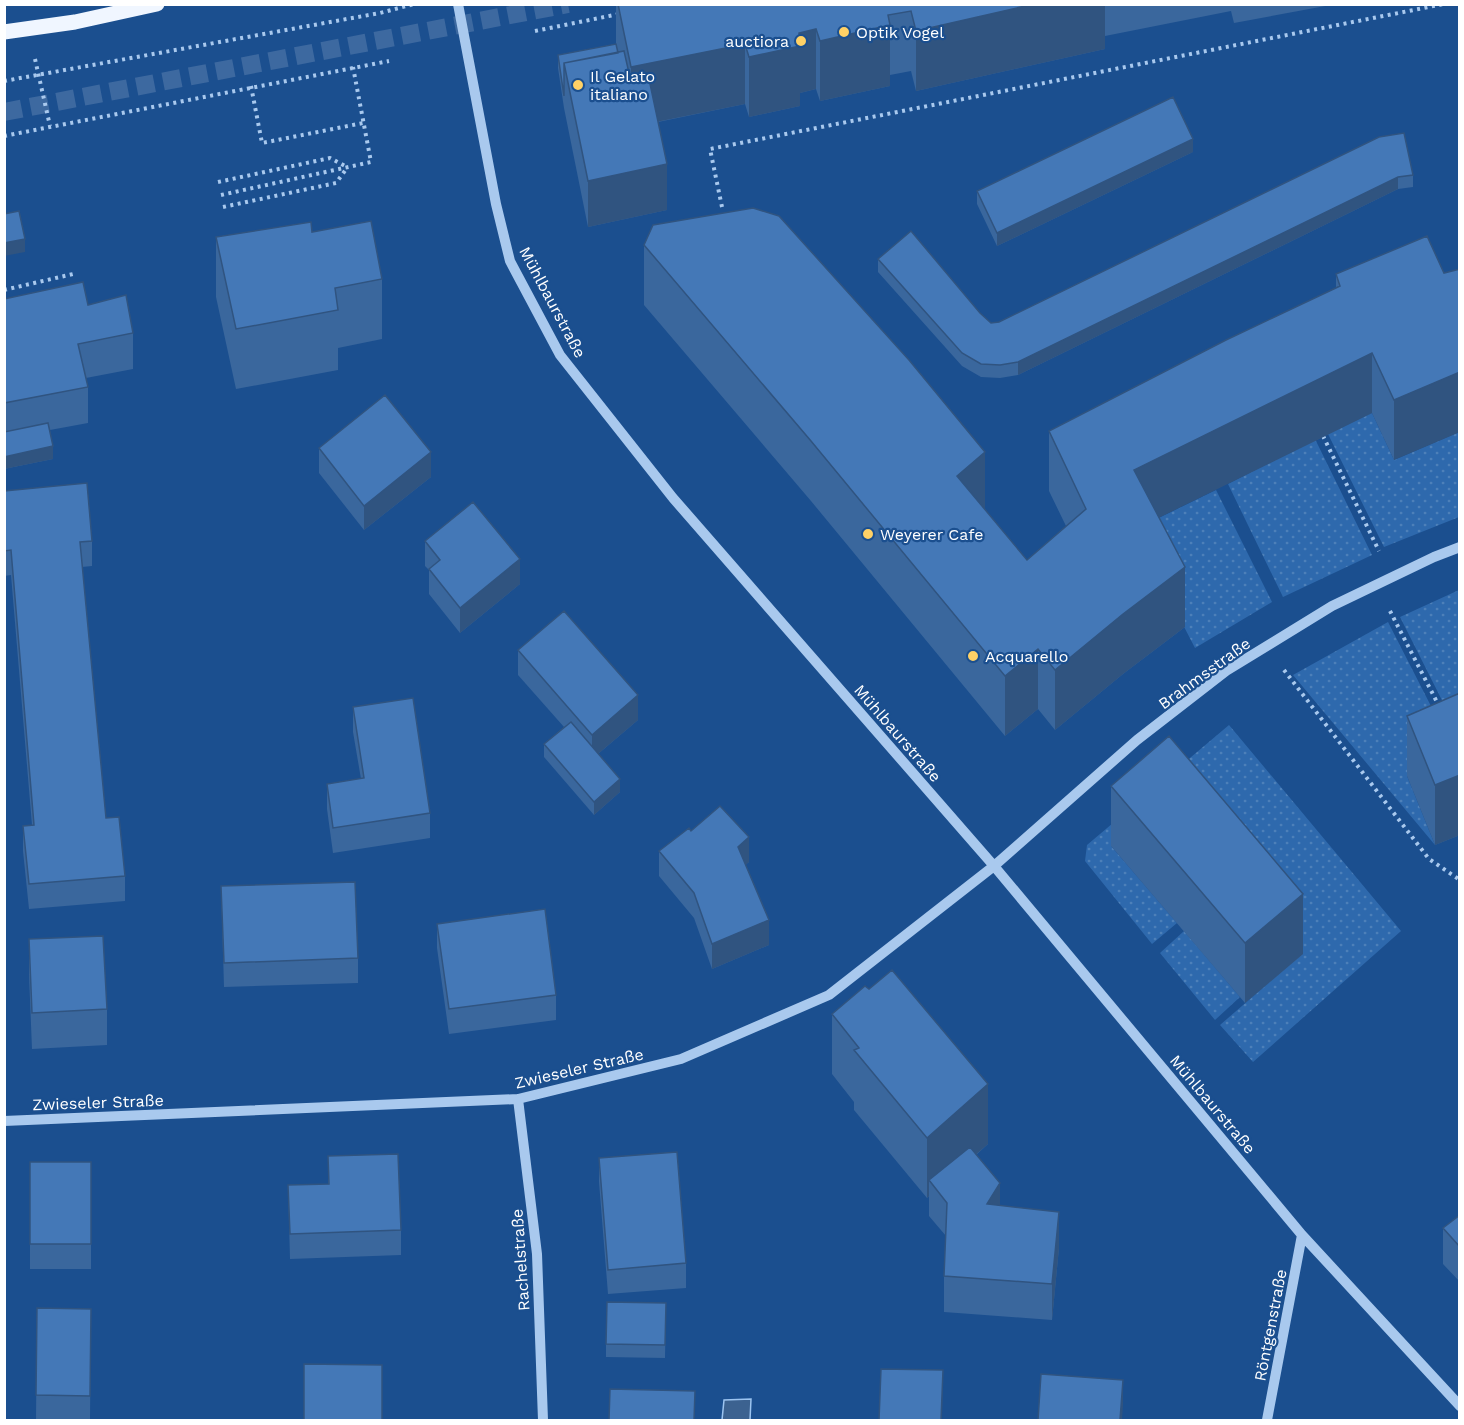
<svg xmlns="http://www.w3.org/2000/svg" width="1464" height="1425" font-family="'Work Sans',sans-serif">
	<defs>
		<pattern id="grass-dots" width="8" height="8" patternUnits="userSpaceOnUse" patternTransform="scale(1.5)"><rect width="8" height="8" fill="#2e69ad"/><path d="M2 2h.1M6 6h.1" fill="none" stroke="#4d80b9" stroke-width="1.8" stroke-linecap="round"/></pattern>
	</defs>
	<rect width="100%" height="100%" fill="#1b4f8f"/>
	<path fill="url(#grass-dots)" d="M 1372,413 L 1394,460 L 1459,432 L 1459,517 L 1384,547 L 1328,434 Z
		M 1315,439 L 1372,555 L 1283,597 L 1228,484 Z
		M 1216,490 L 1272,602 L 1195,648 L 1134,530 Z
		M 1459,590 L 1459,734 L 1400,617 Z
		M 1388,622 L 1456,755 L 1407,776 L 1435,845 L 1293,675 Z
		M 1229,725 L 1401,931 L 1253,1062 L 1220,1025 L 1303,953 L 1111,846 L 1177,923 L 1152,944 L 1085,861 L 1087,845 Z
		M 1184,931 L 1240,997 L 1215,1020 L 1160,953 Z"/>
	<path fill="#3c6290" stroke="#9cc4f0" stroke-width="1.5" d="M 751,1399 L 750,1420 L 722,1420 L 724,1400 Z"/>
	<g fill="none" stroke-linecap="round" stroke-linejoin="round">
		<path stroke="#3d69a0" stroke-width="18" stroke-dasharray="18 9" stroke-linecap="butt" d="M 4,112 L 568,4"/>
		<path stroke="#a9c9ee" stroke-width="4" stroke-dasharray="3 4.5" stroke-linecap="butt" d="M 535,31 L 619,14
			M 35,59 L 50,126
			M 4,81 L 380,13 L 414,4
			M 251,86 L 262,143 L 363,123
			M 4,136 L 389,61
			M 218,182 L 330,158 L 347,167
			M 221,195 L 371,162 L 353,67
			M 223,207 L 336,183 L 347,168
			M 722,207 L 710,149 L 1444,4
			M 4,290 L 73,274
			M 1323,436 L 1379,551
			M 1390,611 L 1439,706
			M 1284,670 L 1429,859 L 1460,880"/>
		<path stroke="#a9c9ee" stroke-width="10" d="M 458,4 L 496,204 L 510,261 L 560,355 L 673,498 L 994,866 L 1302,1235 L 1460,1406
			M 518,1099 L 537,1254 L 543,1420
			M 4,1121 L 518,1099 L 681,1059 L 829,995 L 994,866 L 1137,740 L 1226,671 L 1332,606 L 1434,557 L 1460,547
			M 1267,1420 L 1302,1235"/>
		<path stroke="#f0f6ff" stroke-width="15" d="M 4,32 L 75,22 L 157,4"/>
	</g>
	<path fill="#3a679d" d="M 616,4 L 1336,4 L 1234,23 L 1231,11 L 1105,36 L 1105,49 L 916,91 L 911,71 L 890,75 L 890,86 L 820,101 L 816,89 L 800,93 L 800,106 L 749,117 L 745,104 L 658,122 L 667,210 L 588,227 L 564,108 L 558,68 L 558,55 L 616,44 Z
		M 1379,137 L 1413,175 L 1413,187 L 1398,189 L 1018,375 L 1000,378 L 981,377 L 962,366 L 878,272 L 878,259 L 980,313 L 991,323 L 999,322 Z
		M 1193,152 L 997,246 L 977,204 L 977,191 Z
		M 312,232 L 382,279 L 382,339 L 338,348 L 338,370 L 236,389 L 216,297 L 216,237 Z
		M 1427,236 L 1394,460 L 1372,413 L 1159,517 L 1185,627 L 1123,674 L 1055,730 L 1038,709 L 1005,736 L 811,501 L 644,305 L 644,245 L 985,510 L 1027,560 L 1066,526 L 1049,491 L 1049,431 L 1336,288 L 1336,274 Z
		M 4,299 L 88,305 L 133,333 L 133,369 L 86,378 L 88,387 L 88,423 L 50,430 L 53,459 L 4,469 Z
		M 319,448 L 431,477 L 364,530 L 319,473 Z
		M 4,491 L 92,541 L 92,566 L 82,567 L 106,818 L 125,876 L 125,901 L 29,909 L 23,851 L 23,826 L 32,825 L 11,575 L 4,576 Z
		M 425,541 L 520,584 L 460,633 L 429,594 L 429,570 L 425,566 Z
		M 518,650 L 638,720 L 598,754 L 620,792 L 594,815 L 544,757 L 544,744 L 564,727 L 518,675 Z
		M 1460,693 L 1460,835 L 1435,845 L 1407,776 L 1407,716 Z
		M 353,707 L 430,813 L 430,838 L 333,853 L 327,809 L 327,784 L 361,779 L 353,732 Z
		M 1111,786 L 1303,954 L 1245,1003 L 1111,846 Z
		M 691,831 L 749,862 L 745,865 L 769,945 L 712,969 L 694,918 L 659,876 L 659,851 Z
		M 221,886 L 358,958 L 358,983 L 224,987 Z
		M 437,924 L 556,995 L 556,1020 L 449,1034 L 437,948 Z
		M 29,939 L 107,1009 L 107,1045 L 32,1049 L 29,975 Z
		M 832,1014 L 988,1144 L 976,1155 L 1000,1206 L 1059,1248 L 1052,1320 L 944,1312 L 944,1276 L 946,1236 L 929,1216 L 929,1196 L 927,1198 L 854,1110 L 854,1102 L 832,1074 Z
		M 328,1156 L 401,1230 L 401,1255 L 290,1259 L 288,1185 L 328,1184 Z
		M 599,1158 L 686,1263 L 686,1288 L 608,1294 L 599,1182 Z
		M 30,1162 L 91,1162 L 91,1269 L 30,1269 Z
		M 1460,1215 L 1460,1282 L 1443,1264 L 1443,1228 Z
		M 666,1303 L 665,1358 L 606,1357 L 606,1344 Z
		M 37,1308 L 91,1309 L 90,1420 L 36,1420 Z"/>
	<path fill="#305480" d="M 1034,4 L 1105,4 L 1105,49 L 916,91 L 916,31 Z
		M 890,25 L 890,86 L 820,101 L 820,41 Z
		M 816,29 L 816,89 L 800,93 L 800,106 L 749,117 L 749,57 L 799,33 Z
		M 745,44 L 745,104 L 631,127 L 631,67 Z
		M 1193,139 L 1193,152 L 997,246 L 997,233 Z
		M 667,164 L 667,210 L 588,227 L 588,181 Z
		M 1398,177 L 1398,189 L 1018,375 L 1018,362 Z
		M 25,239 L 25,252 L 4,256 L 4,243 Z
		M 1372,353 L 1372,413 L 1134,530 L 1134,470 Z
		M 1460,372 L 1460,432 L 1394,460 L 1394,400 Z
		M 53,446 L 53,459 L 4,469 L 4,457 Z
		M 431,452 L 431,477 L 364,530 L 364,506 Z
		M 985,452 L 985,512 L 957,476 Z
		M 520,559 L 520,584 L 460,633 L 460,608 Z
		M 1185,567 L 1185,627 L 1123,674 L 1055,730 L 1055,670 L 1123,614 Z
		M 1038,649 L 1038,709 L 1005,736 L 1005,676 Z
		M 638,695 L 638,720 L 592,759 L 592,735 Z
		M 1460,775 L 1460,835 L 1435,845 L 1435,785 Z
		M 620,779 L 620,792 L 594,815 L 594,802 Z
		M 749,837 L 749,862 L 738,872 L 738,847 Z
		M 1303,894 L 1303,954 L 1245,1003 L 1245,943 Z
		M 769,920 L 769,945 L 712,969 L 712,944 Z
		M 988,1084 L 988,1144 L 936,1189 L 929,1180 L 929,1196 L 927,1198 L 927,1138 Z
		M 1000,1183 L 1000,1219 L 987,1204 Z
		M 1059,1212 L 1059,1248 L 1052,1320 L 1052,1284 Z
		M 943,1370 L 942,1420 L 941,1420 Z
		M 1123,1380 L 1123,1405 L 1122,1420 L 1120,1420 Z"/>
	<path fill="#4478b7" stroke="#305480" stroke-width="1.5" d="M 618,4 L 1034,4 L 916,31 L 911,11 L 888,15 L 890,25 L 820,41 L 816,29 L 799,33 L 800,46 L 749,57 L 745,44 L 631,67 Z
		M 616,44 L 618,53 L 564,63 L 564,96 L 558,55 Z
		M 624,51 L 631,82 L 649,79 L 667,164 L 588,181 L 564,63 Z
		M 1173,97 L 1193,139 L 997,233 L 977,191 Z
		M 1404,133 L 1413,175 L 1398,177 L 1018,362 L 1000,365 L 981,364 L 962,353 L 878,259 L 911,231 L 980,313 L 991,323 L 999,322 L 1379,137 Z
		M 753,208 L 779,216 L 909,360 L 985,452 L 957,476 L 1027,560 L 1086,509 L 1049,431 L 1226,340 L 1340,286 L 1336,274 L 1427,236 L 1444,273 L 1460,269 L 1460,372 L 1394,400 L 1372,353 L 1134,470 L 1185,567 L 1123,614 L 1055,670 L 1038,649 L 1005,676 L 811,441 L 644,245 L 653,225 Z
		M 19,211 L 25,239 L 4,243 L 4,214 Z
		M 371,221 L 382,279 L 335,288 L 338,310 L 236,329 L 216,237 L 311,222 L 312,232 Z
		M 83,282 L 88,305 L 126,295 L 133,333 L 78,344 L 88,387 L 4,403 L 4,299 Z
		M 385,395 L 431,452 L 364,506 L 319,448 Z
		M 48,423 L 53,446 L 4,457 L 4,432 Z
		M 87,483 L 92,541 L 80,542 L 106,818 L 119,817 L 125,876 L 29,884 L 23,826 L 34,825 L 11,550 L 4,551 L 4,491 Z
		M 473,502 L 520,559 L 460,608 L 429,569 L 440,560 L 425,541 Z
		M 564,611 L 638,695 L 592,735 L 518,650 Z
		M 1460,693 L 1460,775 L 1435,785 L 1407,716 Z
		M 413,698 L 430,813 L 333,828 L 327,784 L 364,778 L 353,707 Z
		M 571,722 L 620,779 L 594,802 L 544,744 Z
		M 1169,736 L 1303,894 L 1245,943 L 1111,786 Z
		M 720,806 L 749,837 L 738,847 L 769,920 L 712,944 L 694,893 L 659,851 L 689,828 L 691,831 Z
		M 355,882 L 358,958 L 224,963 L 221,886 Z
		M 545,909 L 556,995 L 449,1009 L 437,924 Z
		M 103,936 L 107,1009 L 32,1013 L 29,939 Z
		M 892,970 L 988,1084 L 927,1138 L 854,1050 L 859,1048 L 832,1014 L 865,986 L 869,989 Z
		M 970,1147 L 1000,1183 L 987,1204 L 1059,1212 L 1052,1284 L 944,1276 L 947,1203 L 929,1180 Z
		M 677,1152 L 686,1263 L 608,1270 L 599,1158 Z
		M 398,1154 L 401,1230 L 290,1234 L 288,1185 L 329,1184 L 328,1156 Z
		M 30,1162 L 91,1162 L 91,1244 L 30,1244 Z
		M 1460,1215 L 1460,1247 L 1443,1228 Z
		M 607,1302 L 666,1303 L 665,1345 L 606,1344 Z
		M 37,1308 L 91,1309 L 90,1396 L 36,1395 Z
		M 304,1364 L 382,1365 L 382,1420 L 304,1420 Z
		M 881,1369 L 943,1370 L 941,1420 L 879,1420 Z
		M 1041,1374 L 1123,1380 L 1120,1420 L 1038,1420 Z
		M 610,1389 L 695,1391 L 694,1420 L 609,1420 Z"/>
	<g fill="#ffd166" stroke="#1b4f8f" stroke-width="2">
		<circle cx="844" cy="32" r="6"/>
		<circle cx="801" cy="41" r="6"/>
		<circle cx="578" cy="85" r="6"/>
		<circle cx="868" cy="534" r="6"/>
		<circle cx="973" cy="656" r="6"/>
	</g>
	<g text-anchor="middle" stroke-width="4.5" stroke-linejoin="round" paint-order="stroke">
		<g font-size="16" fill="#fff" stroke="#1b4f8f" text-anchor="start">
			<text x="856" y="38">Optik Vogel</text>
			<text x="789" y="47" text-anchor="end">auctiora</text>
			<text x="590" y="82">Il Gelato<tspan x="590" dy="18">italiano</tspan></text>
			<text x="880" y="540">Weyerer Cafe</text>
			<text x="985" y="662">Acquarello</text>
		</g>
		<g font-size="16" fill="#fff" stroke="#1b4f8f">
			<text transform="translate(553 302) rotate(62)" y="6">Mühlbaurstraße</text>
			<text transform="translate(1204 673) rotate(-36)" y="6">Brahmsstraße</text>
			<text transform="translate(898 733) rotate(49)" y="6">Mühlbaurstraße</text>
			<text transform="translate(579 1068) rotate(-13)" y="6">Zwieseler Straße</text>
			<text transform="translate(98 1102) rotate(-2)" y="6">Zwieseler Straße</text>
			<text transform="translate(1213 1104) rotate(50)" y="6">Mühlbaurstraße</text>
			<text transform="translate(520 1260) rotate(-94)" y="6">Rachelstraße</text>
			<text transform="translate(1270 1325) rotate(-79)" y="6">Röntgenstraße</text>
		</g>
	</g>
	<rect width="1464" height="1425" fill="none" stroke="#ffffff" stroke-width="12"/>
</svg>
